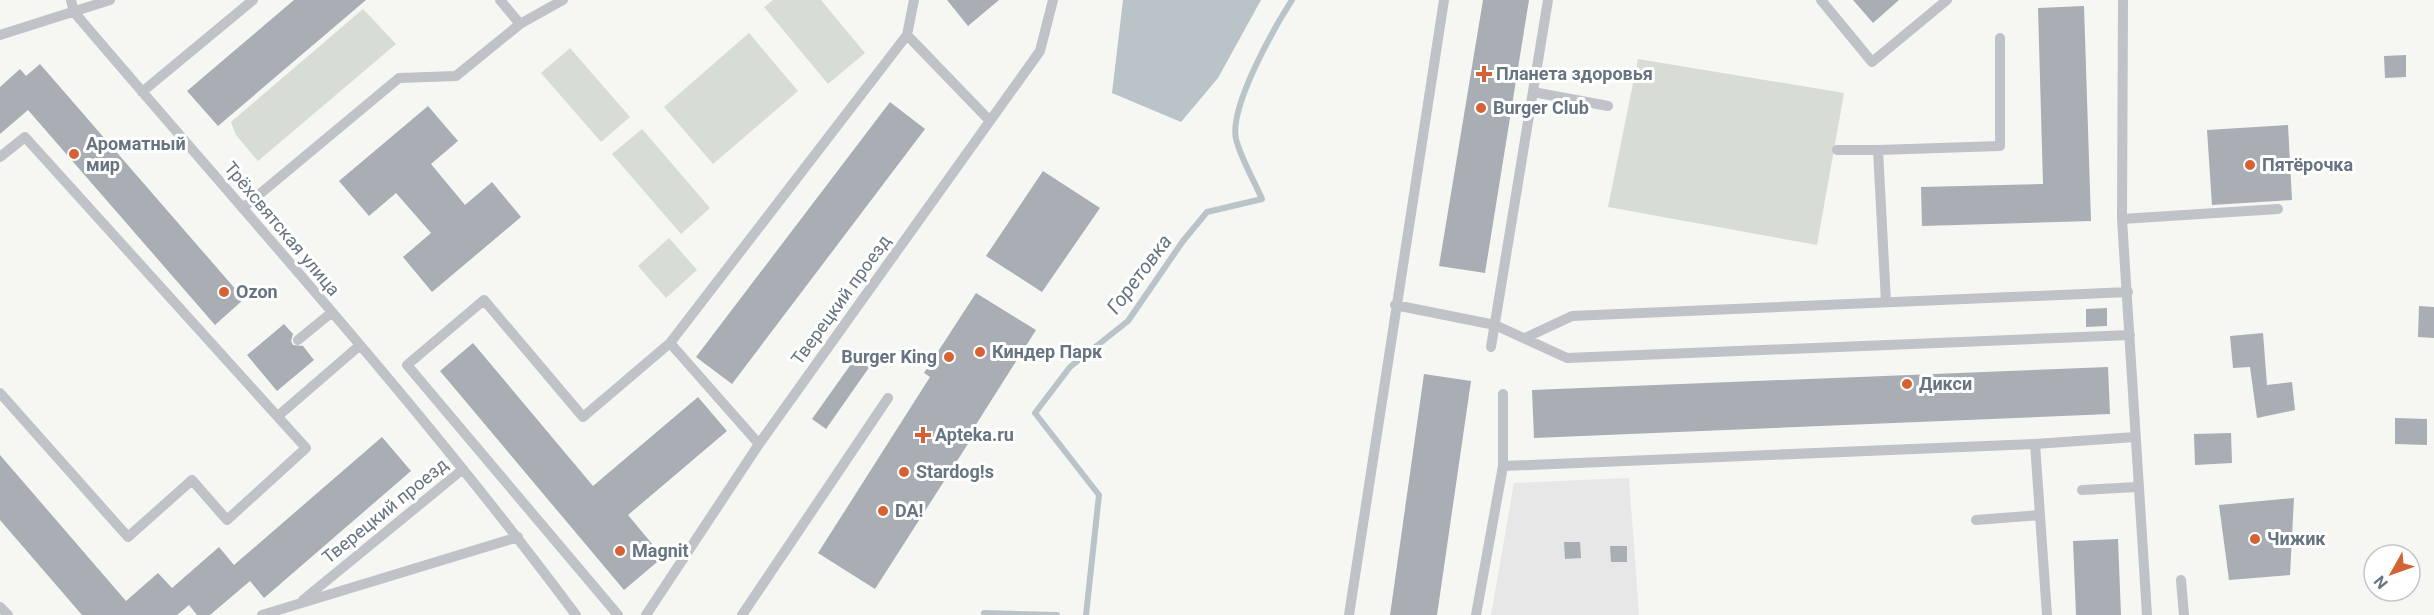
<svg xmlns="http://www.w3.org/2000/svg" width="2434" height="615" font-family="Roboto,sans-serif">
	<rect width="100%" height="100%" fill="#f6f6f3"/>
	<path fill="#e6e7e6" d="M 1629,478 L 1639,615 L 1491,615 L 1514,483 Z"/>
	<path fill="#d7dcd4" d="M 773,0 L 821,0 L 865,53 L 828,84 L 764,7 Z
		M 363,9 L 396,44 L 258,161 L 236,135 L 231,122 Z
		M 749,33 L 798,91 L 713,164 L 664,107 Z
		M 570,48 L 630,117 L 601,142 L 541,73 Z
		M 1638,59 L 1844,93 L 1817,245 L 1608,207 Z
		M 642,129 L 710,208 L 681,234 L 612,154 Z
		M 669,238 L 697,270 L 666,298 L 638,266 Z"/>
	<path fill="#b9c3c8" d="M 1123,0 L 1261,0 L 1218,78 L 1181,122 L 1112,93 Z"/>
	<g fill="none" stroke-linecap="round" stroke-linejoin="round">
		<path stroke="#b9c3c8" stroke-width="6" d="M 986,615 L 984,613 L 1057,615
			M 1086,615 L 1099,495 L 1035,413 L 1070,367 L 1128,321 L 1183,241 L 1207,212 L 1262,199 C 1254,180 1241,159 1236,139 C 1229,107 1274,28 1292,0"/>
	</g>
	<path fill="#a8aeb4" d="M 294,0 L 366,0 L 218,126 L 187,91 Z
		M 947,0 L 999,0 L 968,26 Z
		M 1483,0 L 1529,0 L 1485,273 L 1439,266 Z
		M 1853,0 L 1899,0 L 1873,23 Z
		M 2084,6 L 2091,221 L 1922,226 L 1921,187 L 2043,184 L 2038,8 Z
		M 2406,55 L 2406,77 L 2385,78 L 2384,56 Z
		M 40,64 L 244,299 L 215,325 L 28,110 L 0,134 L 0,87 L 20,69 L 26,76 Z
		M 890,102 L 925,129 L 732,384 L 696,357 Z
		M 428,106 L 458,141 L 431,164 L 465,205 L 492,182 L 521,217 L 432,292 L 403,257 L 431,233 L 396,193 L 369,216 L 339,181 Z
		M 2288,125 L 2292,200 L 2212,205 L 2207,130 Z
		M 1043,171 L 1100,208 L 1042,292 L 986,256 Z
		M 976,293 L 1036,330 L 970,434 L 973,436 L 875,589 L 818,553 L 930,377 L 924,373 Z
		M 2419,306 L 2434,307 L 2434,338 L 2418,337 Z
		M 2107,308 L 2107,326 L 2086,327 L 2086,309 Z
		M 284,324 L 293,334 L 291,341 L 293,345 L 303,346 L 314,360 L 277,391 L 247,355 Z
		M 2263,333 L 2267,385 L 2292,382 L 2295,410 L 2257,418 L 2250,367 L 2233,368 L 2230,336 Z
		M 473,343 L 593,486 L 698,397 L 727,431 L 628,515 L 663,557 L 624,590 L 440,371 Z
		M 861,350 L 875,359 L 826,429 L 812,419 Z
		M 2108,367 L 2110,414 L 1534,438 L 1532,390 Z
		M 1424,374 L 1471,381 L 1437,615 L 1390,615 Z
		M 2395,418 L 2427,419 L 2427,445 L 2395,444 Z
		M 2231,433 L 2232,463 L 2195,465 L 2194,434 Z
		M 382,437 L 411,471 L 264,598 L 250,581 L 210,615 L 197,615 L 189,605 L 177,615 L 82,615 L 0,520 L 0,455 L 126,601 L 158,573 L 172,588 L 219,547 L 234,565 Z
		M 2294,498 L 2290,575 L 2229,580 L 2219,505 Z
		M 2118,539 L 2121,615 L 2076,615 L 2073,541 Z
		M 1564,542 L 1580,542 L 1581,558 L 1565,559 Z
		M 1610,546 L 1627,546 L 1627,562 L 1611,562 Z"/>
	<g fill="none" stroke-linecap="round" stroke-linejoin="round">
		<path stroke="#bfc2c6" stroke-width="10" d="M 71,0 L 74,12 C 243,211 420,405 576,615
			M 1821,0 L 1872,62 L 1947,0
			M 2123,0 L 2122,219 L 2147,615
			M 520,24 L 563,0
			M 0,35 L 110,0
			M 907,35 L 914,0
			M 142,92 L 253,0
			M 1533,92 L 1608,106
			M 1837,150 L 1878,150
			M 0,157 L 25,137 L 306,448 L 227,520 L 192,480 L 128,537 L 0,393
			M 244,207 L 399,78 L 456,76 L 520,24 L 500,0
			M 2122,219 L 2278,209
			M 1886,302 L 1878,150 L 2000,146 L 2000,38
			M 1395,305 L 1495,325 L 1567,358 L 2130,335
			M 1525,338 L 1572,316 L 2128,292
			M 298,340 L 331,313
			M 670,343 L 907,35 L 990,121
			M 1491,347 L 1548,0
			M 1503,394 L 1503,466
			M 278,416 L 359,346
			M 2035,444 L 2135,437
			M 2082,490 L 2137,487
			M 1976,520 L 2040,515
			M 2181,580 L 2184,615
			M 303,600 L 463,469
			M 0,607 L 8,615
			M 262,615 L 518,537
			M 618,615 L 407,365 L 484,300 L 583,417 L 670,343 L 759,444
			M 646,615 L 759,444 L 1040,51 L 1053,0
			M 742,615 L 888,398
			M 1349,615 L 1444,0
			M 1476,615 L 1503,466 L 2035,444 L 2047,615"/>
	</g>
	<g fill="#d56234" stroke="#fff" stroke-width="2">
		<path d="M1481 65h6v6h6v6h-6v6h-6v-6h-6v-6h6z"/>
		<circle cx="1481" cy="108" r="6"/>
		<circle cx="74" cy="154" r="6"/>
		<circle cx="2250" cy="165" r="6"/>
		<circle cx="224" cy="292" r="6"/>
		<circle cx="980" cy="352" r="6"/>
		<circle cx="949" cy="357" r="6"/>
		<circle cx="1907" cy="384" r="6"/>
		<path d="M920 426h6v6h6v6h-6v6h-6v-6h-6v-6h6z"/>
		<circle cx="904" cy="472" r="6"/>
		<circle cx="883" cy="511" r="6"/>
		<circle cx="2255" cy="539" r="6"/>
		<circle cx="620" cy="551" r="6"/>
	</g>
	<g text-anchor="middle" stroke-width="6" stroke-linejoin="round" paint-order="stroke">
		<g font-size="18" font-weight="bold" fill="#677481" stroke="#fff" text-anchor="start">
			<text x="1496" y="80">Планета здоровья</text>
			<text x="1493" y="114">Burger Club</text>
			<text x="86" y="150">Ароматный<tspan x="86" dy="21">мир</tspan></text>
			<text x="2262" y="171">Пятёрочка</text>
			<text x="236" y="298">Ozon</text>
			<text x="992" y="358">Киндер Парк</text>
			<text x="937" y="363" text-anchor="end">Burger King</text>
			<text x="1919" y="390">Дикси</text>
			<text x="935" y="441">Apteka.ru</text>
			<text x="916" y="478">Stardog!s</text>
			<text x="895" y="517">DA!</text>
			<text x="2267" y="545">Чижик</text>
			<text x="632" y="557">Magnit</text>
		</g>
		<g font-size="18" fill="#677481" stroke="#fff">
			<text transform="translate(282 229) rotate(50)" y="6">Трёхсвятская улица</text>
			<text transform="translate(841 300) rotate(-54)" y="6">Тверецкий проезд</text>
			<text transform="translate(385 511) rotate(-39)" y="6">Тверецкий проезд</text>
		</g>
		<g font-size="20" font-style="italic" fill="#63757e" stroke="#fff">
			<text transform="translate(1139 274) rotate(-53)" y="7">Горетовка</text>
		</g>
	</g>
	<g transform="translate(2392 573) rotate(230)"><circle r="28" fill="#ffffff" stroke="#c2c7cd" stroke-width="1.5"/>
	<path d="M0-4.5L10 22L0 15L-10 22Z" fill="#d56234"/>
	<text y="-9" font-size="16" font-weight="bold" text-anchor="middle" fill="#677481">N</text>
	</g>
</svg>
